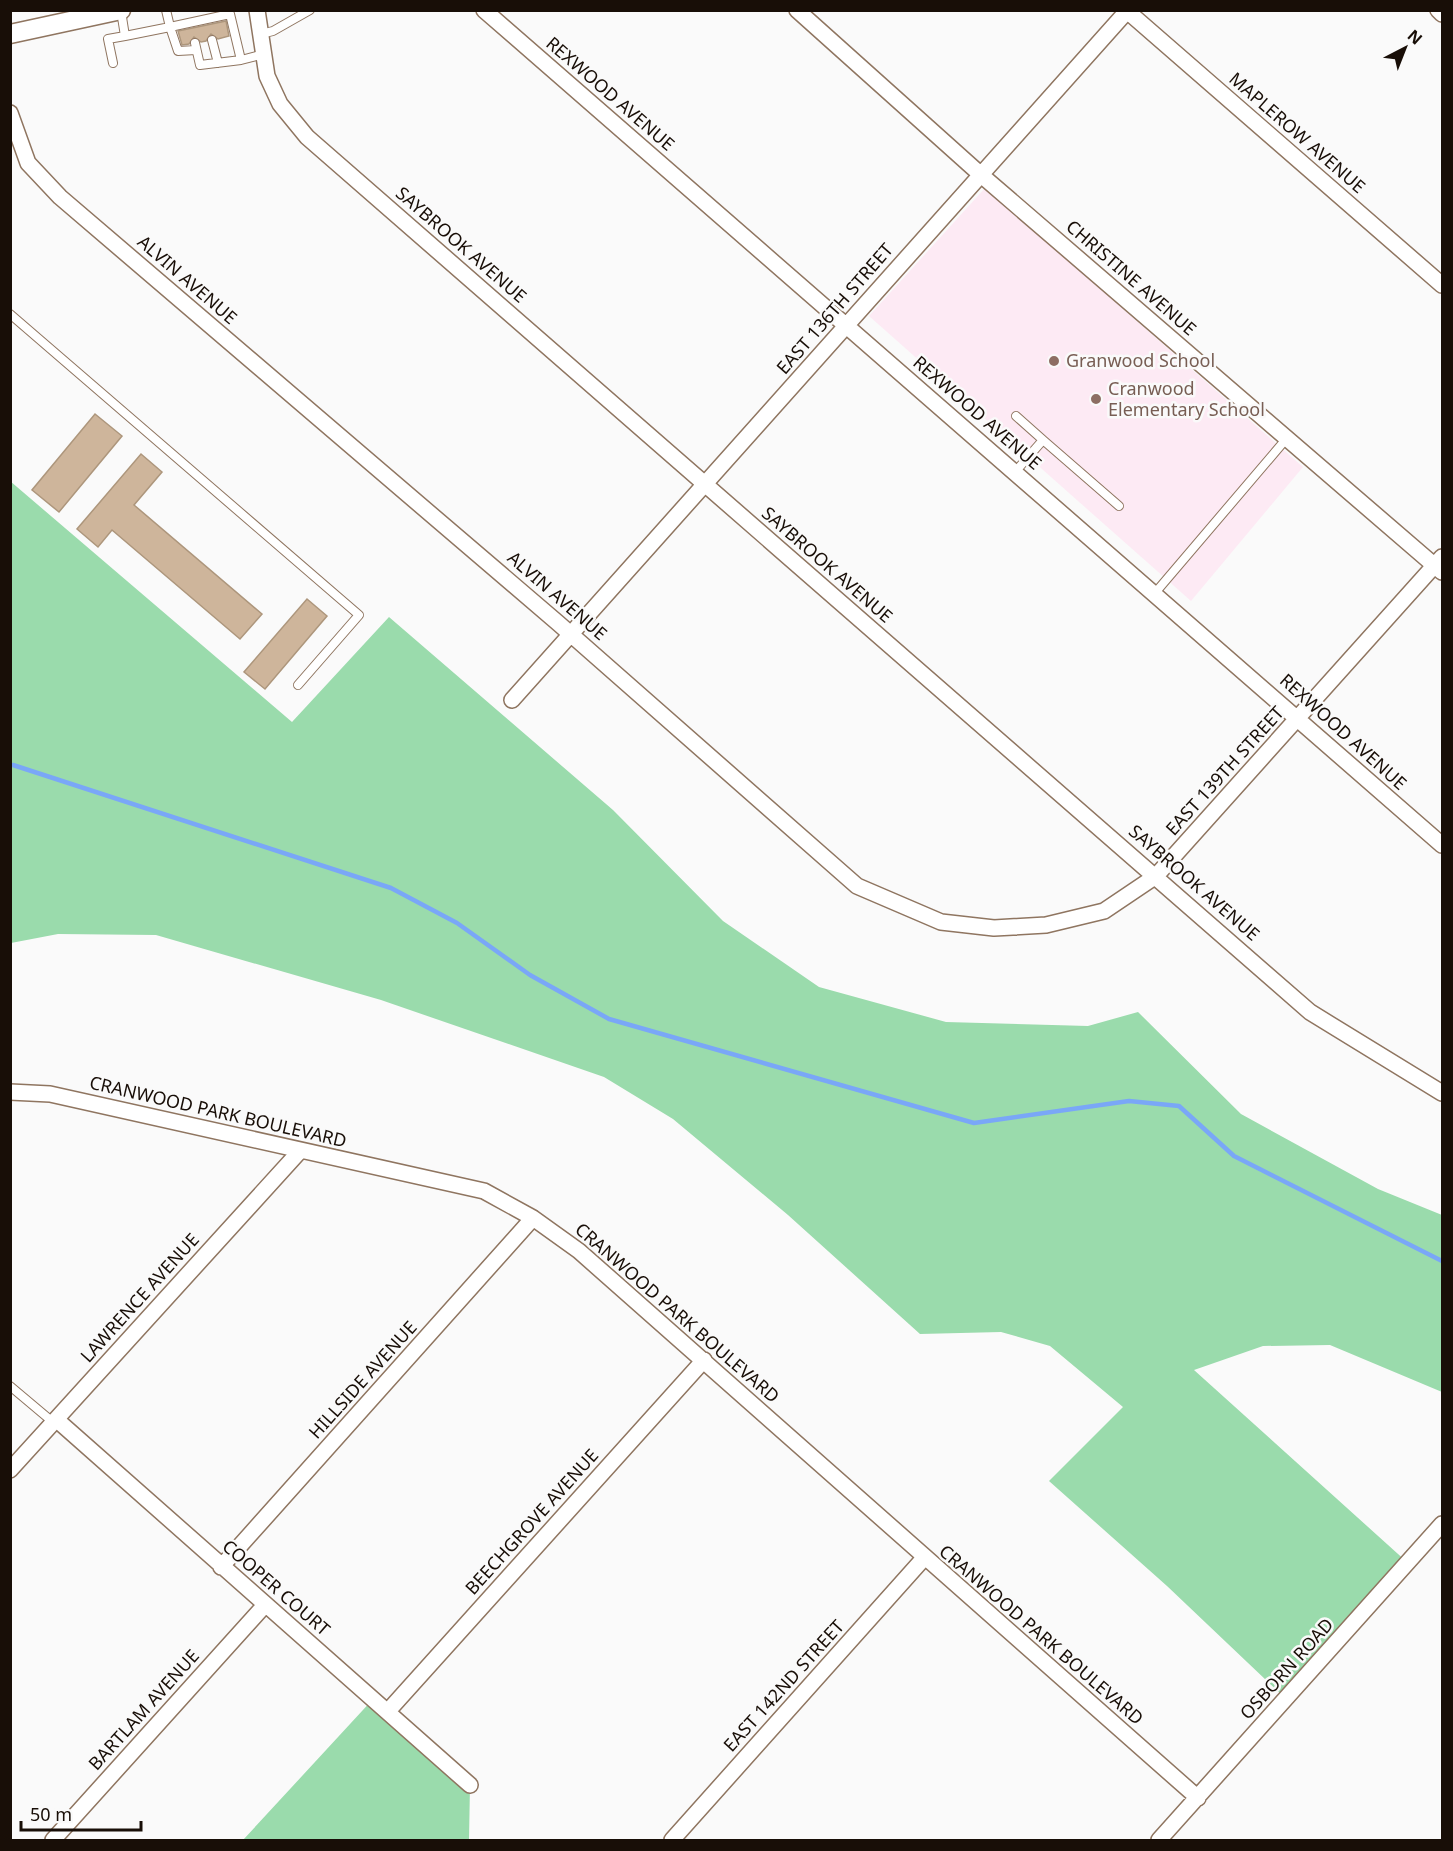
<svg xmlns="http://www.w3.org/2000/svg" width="1453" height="1851" font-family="'Noto Sans',sans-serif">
	<rect width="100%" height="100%" fill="#fafafa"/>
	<path fill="#fdeaf4" d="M 985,188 L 1303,467 L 1191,601 L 869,316 Z"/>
	<path fill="#9adbac" d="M 10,481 L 292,722 L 389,617 L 613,810 L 723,921 L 819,987 L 946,1022 L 1088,1026 L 1138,1012 L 1241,1114 L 1378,1189 L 1442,1215 L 1442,1392 L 1330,1345 L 1263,1346 L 1194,1370 L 1408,1563 L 1286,1699 L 1167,1586 L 1049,1481 L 1123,1407 L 1050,1346 L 1001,1332 L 920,1334 L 788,1215 L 673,1119 L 604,1077 L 381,1000 L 156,935 L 58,934 L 11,943 Z
		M 374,1698 L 470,1785 L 469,1840 L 243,1840 Z"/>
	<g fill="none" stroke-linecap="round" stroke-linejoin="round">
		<path stroke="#7aa7f7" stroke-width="4.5" d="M 13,765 L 391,888 L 457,923 L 530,975 L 609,1019 L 974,1123 L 1129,1101 L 1179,1106 L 1234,1156 L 1442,1261"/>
	</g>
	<path fill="#ceb59b" stroke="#ad967c" stroke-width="1.5" d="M 226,21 L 229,36 L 218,39 L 211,34 L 206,41 L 201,42 L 194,37 L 189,44 L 182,45 L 178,31 Z
		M 95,414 L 122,436 L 59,512 L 32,490 Z
		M 141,454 L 162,472 L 134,505 L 262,614 L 240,639 L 112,530 L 98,547 L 77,529 Z
		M 307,599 L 327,616 L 265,689 L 244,672 Z"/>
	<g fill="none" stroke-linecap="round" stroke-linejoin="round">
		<g stroke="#8f7560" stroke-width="10">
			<path id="service" d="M 121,11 L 125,36 L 170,27 L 166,10
				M 261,34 L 273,31 L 310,10
				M 212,40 L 218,63
				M 195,43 L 200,65 L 241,60
				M 196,50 L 178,51 L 170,27 L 230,14 L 241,60 L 264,54
				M 113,63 L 108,39 L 125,36
				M 10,314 L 359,615 L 298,685
				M 1016,416 L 1043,440
				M 1015,472 L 1043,440 L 1119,506
				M 1155,593 L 1287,438
				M 10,1386 L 54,1423"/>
		</g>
		<g stroke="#8f7560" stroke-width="18">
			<path id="minor" d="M 257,10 L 267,76 L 280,104 L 307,137 L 1310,1012 L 1442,1093
				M 484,10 L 1442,845
				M 797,10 L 980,174 L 1442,572
				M 1126,10 L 1442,285
				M 1438,10 L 1442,14
				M 10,113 L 28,163 L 60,197 L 558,623 L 857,886 L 941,922 L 994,928 L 1046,925 L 1104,911 L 1156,876 L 1442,557
				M 512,700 L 1128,10
				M 10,1092 L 50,1094 L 484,1191 L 533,1218 L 579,1251 L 1198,1798
				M 57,1420 L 470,1785
				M 10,1470 L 299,1152
				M 221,1567 L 533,1218
				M 389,1710 L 704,1360
				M 53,1840 L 264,1606
				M 672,1840 L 924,1558
				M 1159,1840 L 1442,1524"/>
		</g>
		<g stroke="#8f7560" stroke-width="21">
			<path id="tertiary" d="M 10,34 L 121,10"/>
		</g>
		<use href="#service" stroke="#fff" stroke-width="8"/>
		<use href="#minor" stroke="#fff" stroke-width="15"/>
		<use href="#tertiary" stroke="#fff" stroke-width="18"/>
	</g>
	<g fill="#8d6e63" stroke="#fafafa" stroke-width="2">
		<circle cx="1054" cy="361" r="6"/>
		<circle cx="1096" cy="399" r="6"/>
	</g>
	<g text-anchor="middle" stroke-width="5" stroke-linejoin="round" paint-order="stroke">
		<g font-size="18" fill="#180e07" stroke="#fafafa">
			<text transform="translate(610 94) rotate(41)" y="6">REXWOOD AVENUE</text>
			<text transform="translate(1297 133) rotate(41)" y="6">MAPLEROW AVENUE</text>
			<text transform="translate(461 245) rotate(41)" y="6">SAYBROOK AVENUE</text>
			<text transform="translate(1131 278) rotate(41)" y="6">CHRISTINE AVENUE</text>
			<text transform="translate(187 280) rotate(41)" y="6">ALVIN AVENUE</text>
			<text transform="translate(835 309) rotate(-49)" y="6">EAST 136TH STREET</text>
			<text transform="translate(977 413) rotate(41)" y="6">REXWOOD AVENUE</text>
			<text transform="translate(827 565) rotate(41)" y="6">SAYBROOK AVENUE</text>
			<text transform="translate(557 596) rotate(41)" y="6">ALVIN AVENUE</text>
			<text transform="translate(1343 732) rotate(42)" y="6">REXWOOD AVENUE</text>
			<text transform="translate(1225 771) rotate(-48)" y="6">EAST 139TH STREET</text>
			<text transform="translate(1194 883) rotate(41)" y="6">SAYBROOK AVENUE</text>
			<text transform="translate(218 1112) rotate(13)" y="6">CRANWOOD PARK BOULEVARD</text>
			<text transform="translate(140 1298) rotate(-48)" y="6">LAWRENCE AVENUE</text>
			<text transform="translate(677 1313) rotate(41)" y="6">CRANWOOD PARK BOULEVARD</text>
			<text transform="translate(363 1380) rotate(-48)" y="6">HILLSIDE AVENUE</text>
			<text transform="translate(532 1522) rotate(-48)" y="6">BEECHGROVE AVENUE</text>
			<text transform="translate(276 1588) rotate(41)" y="6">COOPER COURT</text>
			<text transform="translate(1041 1635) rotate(41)" y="6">CRANWOOD PARK BOULEVARD</text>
			<text transform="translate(1287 1669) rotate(-48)" y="6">OSBORN ROAD</text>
			<text transform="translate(784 1686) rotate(-48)" y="6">EAST 142ND STREET</text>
			<text transform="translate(144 1710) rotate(-48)" y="6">BARTLAM AVENUE</text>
		</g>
		<g font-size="18" fill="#785e54" stroke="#fafafa" text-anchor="start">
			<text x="1066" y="367">Granwood School</text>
			<text x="1108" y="395">Cranwood<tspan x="1108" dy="21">Elementary School</tspan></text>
		</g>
	</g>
	<rect width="1453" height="1851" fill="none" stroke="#180e07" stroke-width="24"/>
	<g transform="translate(1405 48) rotate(42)" stroke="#fafafa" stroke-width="4.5" paint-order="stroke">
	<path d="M0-4.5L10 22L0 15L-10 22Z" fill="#180e07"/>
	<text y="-9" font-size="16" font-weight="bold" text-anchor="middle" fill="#180e07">N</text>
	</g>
	<path d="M21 1821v9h120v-9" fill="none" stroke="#180e07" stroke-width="3"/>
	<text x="30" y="1821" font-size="18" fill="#180e07" stroke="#fafafa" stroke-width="4.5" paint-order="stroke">50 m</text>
</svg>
